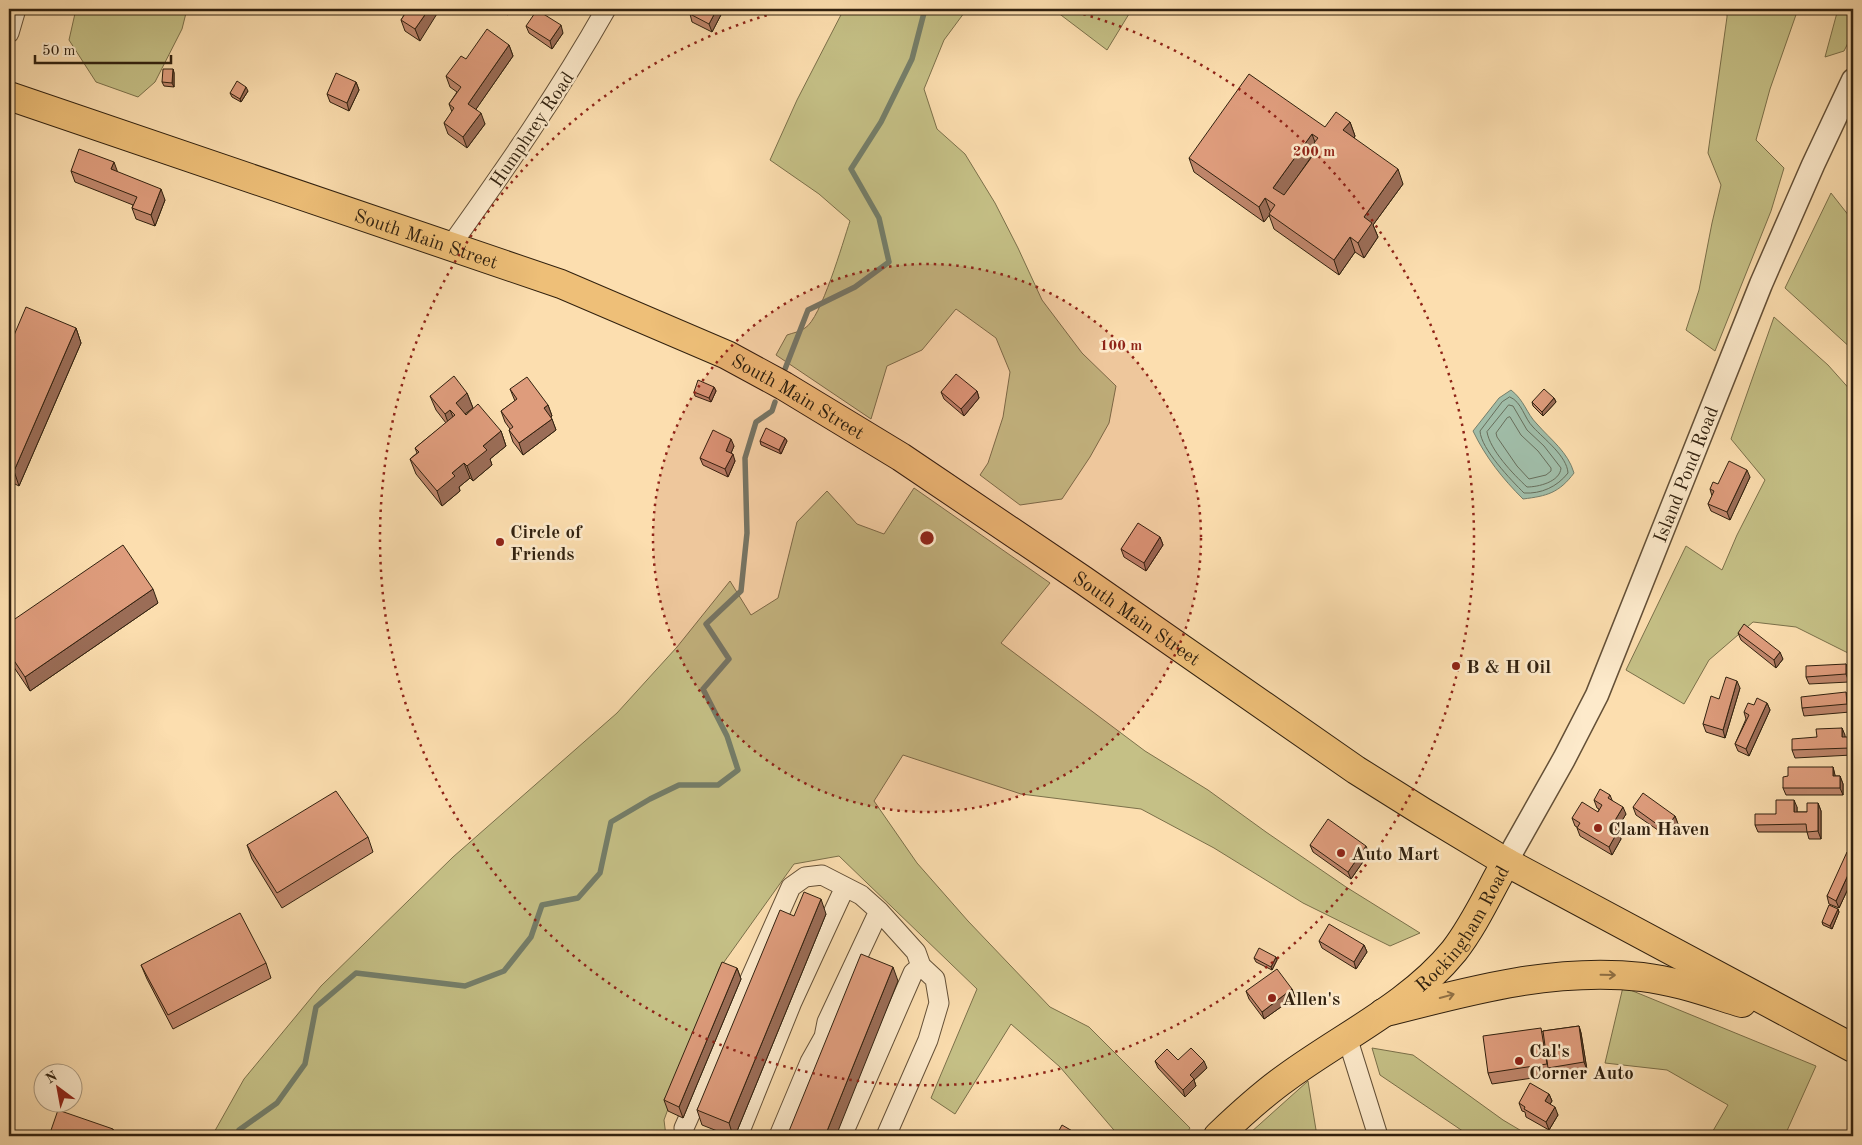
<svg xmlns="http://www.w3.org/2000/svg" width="1862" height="1145" font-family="'Old Standard TT',serif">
	<rect width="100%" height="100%" fill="#fcdeaf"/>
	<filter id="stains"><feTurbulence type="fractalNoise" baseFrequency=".004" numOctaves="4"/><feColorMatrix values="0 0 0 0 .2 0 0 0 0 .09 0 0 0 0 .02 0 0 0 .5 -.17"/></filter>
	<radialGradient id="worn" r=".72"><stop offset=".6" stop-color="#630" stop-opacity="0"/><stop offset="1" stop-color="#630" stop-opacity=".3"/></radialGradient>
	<path fill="#c5c086" stroke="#7b704a" d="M 76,9 L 187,9 L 182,29 L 155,82 L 138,97 L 96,82 L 69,40 Z
		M 844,9 L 967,9 L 944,40 L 924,89 L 937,129 L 965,154 L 995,203 L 1018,248 L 1042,300 L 1082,353 L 1116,386 L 1109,423 L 1090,457 L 1062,499 L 1020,505 L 980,475 L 988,463 L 1003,417 L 1010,372 L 996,338 L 956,309 L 922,350 L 887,366 L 871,419 L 776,355 L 787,335 C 792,333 800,332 805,328 C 821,319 843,242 850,221 L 819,194 L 770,160 L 797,100 Z
		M 1053,9 L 1132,9 L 1107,50 Z
		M 1727,9 L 1798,9 L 1770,89 L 1756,140 L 1784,168 L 1771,211 L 1715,351 L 1686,330 L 1699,290 L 1712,223 L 1721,185 L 1708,153 L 1727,17 Z
		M 1838,9 L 1853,9 L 1853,33 L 1844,51 L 1825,57 Z
		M 1831,193 L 1853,221 L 1853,350 L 1785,288 Z
		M 1774,317 L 1828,365 L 1853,393 L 1853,670 L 1848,653 L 1796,627 L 1753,622 L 1709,660 L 1684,704 L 1626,670 L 1686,546 L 1722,570 L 1737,535 L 1765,480 L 1731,439 Z
		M 914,488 L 1050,583 L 1001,643 L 1145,751 L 1208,790 L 1266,832 L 1346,887 L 1420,933 L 1390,946 L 1303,903 L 1214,848 L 1141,809 L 1021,794 L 903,755 L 874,801 L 917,863 L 968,921 L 1050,1007 L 1089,1027 L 1190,1128 L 1185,1136 L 1119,1136 L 1060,1067 L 1011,1024 L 955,1114 L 931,1098 L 977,989 L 839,856 L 794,864 L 719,969 L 664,1120 L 666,1136 L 212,1136 L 244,1079 L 321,986 L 453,857 L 617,713 L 677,647 L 730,581 L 751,615 L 778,598 L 797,522 L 827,491 L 857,524 L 884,534 Z
		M 1623,987 L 1816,1066 L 1786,1133 L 1788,1136 L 1710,1136 L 1728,1105 L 1667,1070 L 1605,1063 Z
		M 1372,1048 L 1413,1055 L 1503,1120 L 1530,1136 L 1470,1136 L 1380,1075 Z
		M 1308,1081 L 1317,1136 L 1247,1136 L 1250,1133 Z"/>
	<path fill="#a0bca7" stroke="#747e6a" d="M 1511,390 C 1525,401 1526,413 1537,424 C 1551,440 1568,452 1574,473 C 1559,493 1547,496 1523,499 C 1503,479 1486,458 1473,431 L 1499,398 Z"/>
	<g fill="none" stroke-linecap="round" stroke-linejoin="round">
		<path stroke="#686e5b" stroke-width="1" d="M 1510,397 C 1522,402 1524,418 1533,427 C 1544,439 1567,456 1568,473 C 1557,487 1541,494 1524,493 C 1511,480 1481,449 1480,431 L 1502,402 Z
			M 1509,405 L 1513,406 L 1527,430 L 1544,446 L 1561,468 C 1560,482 1538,487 1527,487 C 1513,474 1490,450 1487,432 Z
			M 1510,417 L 1521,435 L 1538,451 L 1551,468 L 1551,471 L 1546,475 L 1529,479 L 1517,466 L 1497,437 L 1496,433 L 1507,418 Z"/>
		<path stroke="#747e6a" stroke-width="5.5" d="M 785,369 L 808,310 L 855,287 L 889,262 L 879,218 L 851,169 L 881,122 L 912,59 L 925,9
			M 237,1136 L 239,1130 L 277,1103 L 305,1064 L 316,1007 L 356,973 L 465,986 L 504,971 L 531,937 L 542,905 L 578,898 L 600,873 L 611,822 L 650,799 L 679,785 L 718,785 L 738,770 L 727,736 L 703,689 L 729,659 L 706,624 L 741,591 L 747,533 L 745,458 L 756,422 L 772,411 L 775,402"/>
		<g stroke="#645037" stroke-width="21">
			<path id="minor" d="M 9,33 L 16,9
				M 451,245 C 506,168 559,92 606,9
				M 1347,1037 L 1378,1136
				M 684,1128 L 791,887 L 805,877 L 822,875 L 861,895 L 879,911 L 916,952 L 921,966 L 935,979 L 939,1003 L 928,1040 L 886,1136
				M 738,1136 L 792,1002 L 845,887
				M 779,1136 L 810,1062 L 824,1037 L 827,1022 L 879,911
				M 842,1136 L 913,973 L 921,966"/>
		</g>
		<g stroke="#645037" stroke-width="25">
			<g id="tertiary">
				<path id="s1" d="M 1506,862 L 1564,759 L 1597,695 L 1761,284 L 1813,165 L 1853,80"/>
			</g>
		</g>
		<g stroke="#31210f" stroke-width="30">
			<g id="primary">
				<path id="s2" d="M 9,96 L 561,284 L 727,355 L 784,386 L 901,457 L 1083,580 L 1356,770 L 1423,812 L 1506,862 L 1853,1048"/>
				<path d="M 1383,1013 C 1468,991 1554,967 1642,977 C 1676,981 1709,993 1742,1003"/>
				<path id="s3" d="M 1218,1136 C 1240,1115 1263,1094 1287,1077 C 1343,1036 1410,1005 1454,951 C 1475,924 1489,892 1506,862"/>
			</g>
		</g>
		<use href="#minor" stroke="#fdeacb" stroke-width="19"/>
		<use href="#tertiary" stroke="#fdeacb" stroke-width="22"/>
		<use href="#primary" stroke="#eebf78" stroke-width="28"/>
	</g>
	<path fill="#bf866b" stroke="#31210f" d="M 408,9 L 420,41 L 405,31 L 401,20 Z
		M 499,9 L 513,9 L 508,15 Z
		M 724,9 L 712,32 L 692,22 L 690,14 Z
		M 526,26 L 563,33 L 552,49 L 529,33 Z
		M 509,45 L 513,56 L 476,109 L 485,124 L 467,148 L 448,134 L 444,123 L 452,112 L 449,104 L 457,92 L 450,87 L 446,76 L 466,59 Z
		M 173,69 L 174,73 L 174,87 L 164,86 L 162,82 Z
		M 356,82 L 359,90 L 349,111 L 330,102 L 327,94 Z
		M 248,91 L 241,102 L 232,97 L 230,93 Z
		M 1350,122 L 1355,136 L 1354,138 L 1403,184 L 1373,225 L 1378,237 L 1364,258 L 1355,252 L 1339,275 L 1274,229 L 1269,215 L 1264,222 L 1194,172 L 1189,158 Z
		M 71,171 L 117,172 L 165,200 L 155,226 L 136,219 L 132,208 L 133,205 L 75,182 Z
		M 76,328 L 81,343 L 19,486 L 9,481 L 9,347 Z
		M 714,387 L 716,391 L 711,402 L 695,396 L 694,392 Z
		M 510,389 L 548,405 L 552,416 L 551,417 L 556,430 L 523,455 L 513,442 L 509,430 L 510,429 L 505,422 L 501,411 L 515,401 Z
		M 977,391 L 979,398 L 964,416 L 944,399 L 941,392 Z
		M 467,393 L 473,408 L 465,414 L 501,431 L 506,446 L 490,459 L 492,465 L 473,481 L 470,478 L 459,487 L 460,491 L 442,506 L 416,474 L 410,459 L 417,453 L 415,448 L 446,423 L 436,410 L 430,396 Z
		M 1554,398 L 1556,402 L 1543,416 L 1533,406 L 1532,402 Z
		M 785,438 L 787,441 L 781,454 L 761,445 L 760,441 Z
		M 734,446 L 731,453 L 735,461 L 728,477 L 703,465 L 700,458 Z
		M 1750,477 L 1730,520 L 1711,511 L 1708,504 L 1712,496 L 1710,489 Z
		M 1160,537 L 1163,545 L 1146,571 L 1124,557 L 1121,549 Z
		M 158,603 L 30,691 L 9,660 L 9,623 Z
		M 1738,633 L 1783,659 L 1776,668 L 1741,640 Z
		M 1846,664 L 1849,671 L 1849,682 L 1809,684 L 1806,677 Z
		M 1740,688 L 1725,738 L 1706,732 L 1703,724 L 1719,699 Z
		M 1849,700 L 1850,712 L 1804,716 L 1802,708 Z
		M 1767,703 L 1770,710 L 1749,756 L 1738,751 L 1735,744 L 1746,719 L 1744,712 L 1754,705 Z
		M 1842,728 L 1845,737 L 1852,744 L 1852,755 L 1795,758 L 1792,750 L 1817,737 Z
		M 1833,767 L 1835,776 L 1840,776 L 1843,784 L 1843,795 L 1786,795 L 1783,788 L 1788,776 Z
		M 1610,795 L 1612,800 L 1626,814 L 1616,830 L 1618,831 L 1621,839 L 1612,855 L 1580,836 L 1577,828 L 1577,827 L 1575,826 L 1572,818 L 1598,812 L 1599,809 L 1597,808 L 1594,800 Z
		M 1818,803 L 1821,811 L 1821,839 L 1809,839 L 1807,832 L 1758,832 L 1755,825 L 1776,814 L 1797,807 L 1797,812 L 1807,812 Z
		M 1633,807 L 1675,816 L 1678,824 L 1668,837 L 1636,815 Z
		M 368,837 L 373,852 L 282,908 L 252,859 L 247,845 Z
		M 1310,845 L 1369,853 L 1351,879 L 1313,852 Z
		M 1853,855 L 1853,878 L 1839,908 L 1829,904 L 1827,896 Z
		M 1838,909 L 1839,912 L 1832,929 L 1823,925 L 1822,922 Z
		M 826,914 L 735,1136 L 730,1136 L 702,1125 L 697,1110 L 794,916 Z
		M 1319,941 L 1364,945 L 1367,952 L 1356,969 L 1322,948 Z
		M 1276,957 L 1277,960 L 1272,970 L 1256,962 L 1254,958 Z
		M 266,963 L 271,978 L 173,1029 L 147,979 L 141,965 Z
		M 737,968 L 741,979 L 683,1118 L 668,1111 L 664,1100 Z
		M 1292,989 L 1295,997 L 1264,1019 L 1249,999 L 1246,991 Z
		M 1579,1026 L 1581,1033 L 1587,1070 L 1492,1084 L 1488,1073 L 1543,1031 Z
		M 1178,1060 L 1207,1068 L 1194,1080 L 1196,1086 L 1185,1097 L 1158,1068 L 1155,1061 Z
		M 1549,1094 L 1552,1101 L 1550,1104 L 1558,1115 L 1549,1130 L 1526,1117 L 1525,1112 L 1522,1111 L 1519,1103 Z"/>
	<path fill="#9b6d57" stroke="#31210f" d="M 429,9 L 440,9 L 420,41 L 415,29 Z
		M 509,9 L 513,9 L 508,15 L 507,11 Z
		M 717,9 L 724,9 L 712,32 L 709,24 Z
		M 561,25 L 563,33 L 552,49 L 550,41 Z
		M 509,45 L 513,56 L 472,115 L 468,104 Z
		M 173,69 L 174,73 L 174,87 L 172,83 Z
		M 356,82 L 359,90 L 349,111 L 347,103 Z
		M 246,87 L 248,91 L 241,102 L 240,99 Z
		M 481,113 L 485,124 L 467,148 L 463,137 Z
		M 1350,122 L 1355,136 L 1349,145 L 1343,130 Z
		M 1312,134 L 1316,145 L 1314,143 L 1316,150 L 1279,203 L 1273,188 Z
		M 114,162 L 118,173 L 111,169 Z
		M 1398,169 L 1403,184 L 1373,225 L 1378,237 L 1364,258 L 1358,243 L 1364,217 Z
		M 161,189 L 165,200 L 155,226 L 151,215 Z
		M 1265,198 L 1271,213 L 1264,222 L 1259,207 Z
		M 1350,237 L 1355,252 L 1339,275 L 1334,260 Z
		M 76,328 L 81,343 L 19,486 L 14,471 Z
		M 714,387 L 716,391 L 711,402 L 709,398 Z
		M 977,391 L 979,398 L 964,416 L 961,409 Z
		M 467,393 L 473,408 L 461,417 L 456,403 Z
		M 1554,398 L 1556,402 L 1543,416 L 1542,412 Z
		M 548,405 L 552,416 L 548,419 L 544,408 Z
		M 450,410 L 456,424 L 450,428 L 445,414 Z
		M 552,419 L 556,430 L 523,455 L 519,443 Z
		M 501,431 L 506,446 L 490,459 L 492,465 L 473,481 L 467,466 L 483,446 Z
		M 785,438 L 787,441 L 781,454 L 779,450 Z
		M 731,439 L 734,446 L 729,458 L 726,451 Z
		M 733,454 L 735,461 L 728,477 L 725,469 Z
		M 464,463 L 470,478 L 459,487 L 460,491 L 442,506 L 437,491 L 452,473 Z
		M 1747,470 L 1750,477 L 1730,520 L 1727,512 Z
		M 1160,537 L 1163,545 L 1146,571 L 1144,563 Z
		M 153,589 L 158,603 L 30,691 L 25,677 Z
		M 1780,652 L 1783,659 L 1776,668 L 1774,660 Z
		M 1846,664 L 1849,671 L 1849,682 L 1846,674 Z
		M 1737,681 L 1740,688 L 1725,738 L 1723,730 Z
		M 1846,692 L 1849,700 L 1850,712 L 1847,704 Z
		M 1767,703 L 1770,710 L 1749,756 L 1746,749 Z
		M 1842,728 L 1845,735 L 1845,744 L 1842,737 Z
		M 1849,737 L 1852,744 L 1852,755 L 1850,748 Z
		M 1833,767 L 1835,775 L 1835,784 L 1833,776 Z
		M 1840,776 L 1843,784 L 1843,795 L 1840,788 Z
		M 1794,800 L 1797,807 L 1797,819 L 1794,812 Z
		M 1818,803 L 1821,811 L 1821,839 L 1818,831 Z
		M 1623,807 L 1626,814 L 1614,834 L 1611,827 Z
		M 1675,816 L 1678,824 L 1668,837 L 1665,830 Z
		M 1618,831 L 1621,839 L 1612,855 L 1609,847 Z
		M 1366,846 L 1369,853 L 1351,879 L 1348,872 Z
		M 1853,864 L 1853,878 L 1839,908 L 1836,901 Z
		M 821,899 L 826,914 L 735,1136 L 733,1136 L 729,1123 Z
		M 1838,909 L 1839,912 L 1832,929 L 1830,926 Z
		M 1364,945 L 1367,952 L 1356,969 L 1354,962 Z
		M 1276,957 L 1277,960 L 1272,970 L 1271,967 Z
		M 893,967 L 898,981 L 836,1136 L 825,1136 Z
		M 737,968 L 741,979 L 683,1118 L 679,1107 Z
		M 1292,989 L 1295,997 L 1264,1019 L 1262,1012 Z
		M 1579,1026 L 1581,1033 L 1587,1070 L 1584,1062 Z
		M 1204,1061 L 1207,1068 L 1194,1080 L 1196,1086 L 1185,1097 L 1183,1090 L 1190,1075 Z
		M 1549,1094 L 1552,1101 L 1547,1109 L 1545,1101 Z
		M 1555,1107 L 1558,1115 L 1549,1130 L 1546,1122 Z
		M 113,1129 L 116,1136 L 111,1136 Z
		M 1074,1132 L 1075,1135 L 1075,1136 L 1071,1136 Z"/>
	<path fill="#de9c7c" stroke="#31210f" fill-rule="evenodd" d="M 408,9 L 429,9 L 415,29 L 401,20 Z
		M 692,9 L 717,9 L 709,24 L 690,14 Z
		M 537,10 L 561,25 L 550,41 L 526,26 Z
		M 487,29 L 509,45 L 468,104 L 481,113 L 463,137 L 444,123 L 454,108 L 449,104 L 461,87 L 446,76 L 461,56 L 466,59 Z
		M 163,69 L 173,69 L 172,83 L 162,82 Z
		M 336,73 L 356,82 L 347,103 L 327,94 Z
		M 1249,74 L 1325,127 L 1336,112 L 1350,122 L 1343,130 L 1398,169 L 1364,217 L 1372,223 L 1358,243 L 1350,237 L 1334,260 L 1269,214 L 1275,205 L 1265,198 L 1259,207 L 1189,158 ZM 1312,134 L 1318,138 L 1314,143 L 1319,147 L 1284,195 L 1273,188 Z
		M 237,81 L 246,87 L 240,99 L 230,93 Z
		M 79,149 L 114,162 L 111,169 L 161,189 L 151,215 L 132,208 L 137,197 L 71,171 Z
		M 26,307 L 76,328 L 14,471 L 9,469 L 9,347 Z
		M 956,374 L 977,391 L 961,409 L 941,392 Z
		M 454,376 L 467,393 L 456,403 L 466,415 L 478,404 L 501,431 L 483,446 L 487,450 L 467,466 L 464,463 L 452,473 L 455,476 L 437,491 L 410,459 L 419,452 L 415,448 L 455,415 L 450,410 L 445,414 L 430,396 Z
		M 527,377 L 548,405 L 544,408 L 552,419 L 519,443 L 509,430 L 513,427 L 501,411 L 517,399 L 510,389 Z
		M 698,380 L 714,387 L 709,398 L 694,392 Z
		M 1544,389 L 1554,398 L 1542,412 L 1532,402 Z
		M 766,428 L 785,438 L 779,450 L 760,441 Z
		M 713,430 L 731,439 L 726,451 L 733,454 L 725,469 L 700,458 Z
		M 1729,461 L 1747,470 L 1727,512 L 1708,504 L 1714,491 L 1710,489 L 1713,482 L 1718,484 Z
		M 1138,523 L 1160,537 L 1144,563 L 1121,549 Z
		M 123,545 L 153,589 L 25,677 L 9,653 L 9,623 Z
		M 1744,624 L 1780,652 L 1774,660 L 1738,633 Z
		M 1846,664 L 1846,674 L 1806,677 L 1806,666 Z
		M 1726,677 L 1737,681 L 1723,730 L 1703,724 L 1711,696 L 1719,699 Z
		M 1846,692 L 1847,704 L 1802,708 L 1801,697 Z
		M 1757,698 L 1767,703 L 1746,749 L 1735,744 L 1749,715 L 1744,712 L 1748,703 L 1754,705 Z
		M 1842,728 L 1842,737 L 1849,737 L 1850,748 L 1792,750 L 1792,739 L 1817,737 L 1816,729 Z
		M 1788,767 L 1833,767 L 1833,776 L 1840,776 L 1840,788 L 1783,788 L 1783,777 L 1788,776 Z
		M 1600,789 L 1610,795 L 1608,798 L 1623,807 L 1611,827 L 1618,831 L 1609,847 L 1577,828 L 1580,823 L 1572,818 L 1582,802 L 1598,812 L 1602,805 L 1594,800 Z
		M 336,791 L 368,837 L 277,893 L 247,845 Z
		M 1643,793 L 1675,816 L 1665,830 L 1633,807 Z
		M 1776,800 L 1794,800 L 1794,812 L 1807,812 L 1807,803 L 1818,803 L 1818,831 L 1807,832 L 1806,824 L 1755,825 L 1755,814 L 1776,814 Z
		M 1328,819 L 1366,846 L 1348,872 L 1310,845 Z
		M 1847,852 L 1853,855 L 1853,864 L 1836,901 L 1827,896 Z
		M 804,892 L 821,899 L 729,1123 L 697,1110 L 780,910 L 794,916 Z
		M 1829,905 L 1838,909 L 1830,926 L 1822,922 Z
		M 240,913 L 266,963 L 168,1015 L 141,965 Z
		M 1329,924 L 1364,945 L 1354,962 L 1319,941 Z
		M 1259,948 L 1276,957 L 1271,967 L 1254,958 Z
		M 861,954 L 893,967 L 825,1136 L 787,1136 Z
		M 722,962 L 737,968 L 679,1107 L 664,1100 Z
		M 1277,969 L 1292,989 L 1262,1012 L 1246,991 Z
		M 1579,1026 L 1584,1062 L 1548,1068 L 1543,1031 Z
		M 1541,1028 L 1547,1064 L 1488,1073 L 1483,1036 Z
		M 1191,1048 L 1204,1061 L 1190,1075 L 1194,1079 L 1183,1090 L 1155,1061 L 1167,1049 L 1178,1060 Z
		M 1530,1083 L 1549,1094 L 1545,1101 L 1555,1107 L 1546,1122 L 1524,1109 L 1525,1107 L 1519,1103 Z
		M 58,1110 L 113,1129 L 111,1136 L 49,1136 Z
		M 1062,1125 L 1074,1132 L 1071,1136 L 1056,1136 Z"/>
	<defs><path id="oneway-shaft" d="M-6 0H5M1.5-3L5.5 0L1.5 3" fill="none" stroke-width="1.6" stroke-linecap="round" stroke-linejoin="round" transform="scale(1.25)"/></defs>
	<g stroke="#907044">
		<use href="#oneway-shaft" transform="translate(1608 975) rotate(1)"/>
		<use href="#oneway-shaft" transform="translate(1447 996) rotate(-15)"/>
	</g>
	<circle cx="927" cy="538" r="274" fill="#8f2418" fill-opacity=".12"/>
	<g fill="none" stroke="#8f2418" stroke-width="2.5" stroke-dasharray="2.5 5">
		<circle cx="927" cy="538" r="274"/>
		<path d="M1069 10A547 547 0 1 1 785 10"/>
	</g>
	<g fill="#8f2418" stroke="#fdeacb" stroke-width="2">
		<circle cx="500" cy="542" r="5"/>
		<circle cx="1456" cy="666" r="5"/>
		<circle cx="1598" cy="828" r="5"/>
		<circle cx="1341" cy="853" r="5"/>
		<circle cx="1272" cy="998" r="5"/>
		<circle cx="1519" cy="1061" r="5"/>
	</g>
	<g text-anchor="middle" stroke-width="5" stroke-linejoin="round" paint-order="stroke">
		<g font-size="19" fill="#31210f" stroke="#fdeacb">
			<text transform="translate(531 129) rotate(-56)" y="7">Humphrey Road</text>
			<text dy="7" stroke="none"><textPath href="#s2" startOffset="441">South Main Street</textPath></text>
			<text dy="7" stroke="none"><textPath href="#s2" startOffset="846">South Main Street</textPath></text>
			<text dy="7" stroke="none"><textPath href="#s1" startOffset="428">Island Pond Road</textPath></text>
			<text dy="7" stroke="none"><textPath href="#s2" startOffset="1251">South Main Street</textPath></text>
			<text dy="7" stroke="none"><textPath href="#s3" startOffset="324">Rockingham Road</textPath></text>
		</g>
		<g font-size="19" font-weight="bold" fill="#31210f" stroke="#fdeacb" text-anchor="start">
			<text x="510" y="538">Circle of<tspan x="510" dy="22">Friends</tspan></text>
			<text x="1466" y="673">B &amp; H Oil</text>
			<text x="1608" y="835">Clam Haven</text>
			<text x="1351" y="860">Auto Mart</text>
			<text x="1282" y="1005">Allen's</text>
			<text x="1529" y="1057">Cal's<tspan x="1529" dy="22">Corner Auto</tspan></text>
		</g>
	</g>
	<circle cx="927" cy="538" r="8" fill="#8f2418" stroke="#fdeacb" stroke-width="2.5"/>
	<g font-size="15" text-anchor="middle" font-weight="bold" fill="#8f2418" stroke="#fdeacb" stroke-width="5" stroke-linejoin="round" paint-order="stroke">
		<text x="1314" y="156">200 m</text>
		<text x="1121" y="350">100 m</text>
	</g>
	<rect width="1862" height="1145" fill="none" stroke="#fcdeaf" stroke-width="30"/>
	<rect x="10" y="10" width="1842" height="1125" fill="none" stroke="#31210f" stroke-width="2.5"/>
	<rect x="15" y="15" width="1832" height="1115" fill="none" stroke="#31210f"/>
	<g transform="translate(58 1088) rotate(328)"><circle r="24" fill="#fdeacb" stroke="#ab9a80"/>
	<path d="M0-4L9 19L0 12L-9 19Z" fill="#8f2418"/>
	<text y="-8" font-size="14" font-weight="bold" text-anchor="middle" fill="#31210f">N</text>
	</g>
	<path d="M35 55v8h136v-8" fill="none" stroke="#31210f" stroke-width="2.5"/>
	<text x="42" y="55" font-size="15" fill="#31210f" stroke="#fdeacb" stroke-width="4" paint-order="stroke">50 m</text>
	<rect width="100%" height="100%" filter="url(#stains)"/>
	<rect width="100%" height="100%" fill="url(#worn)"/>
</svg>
